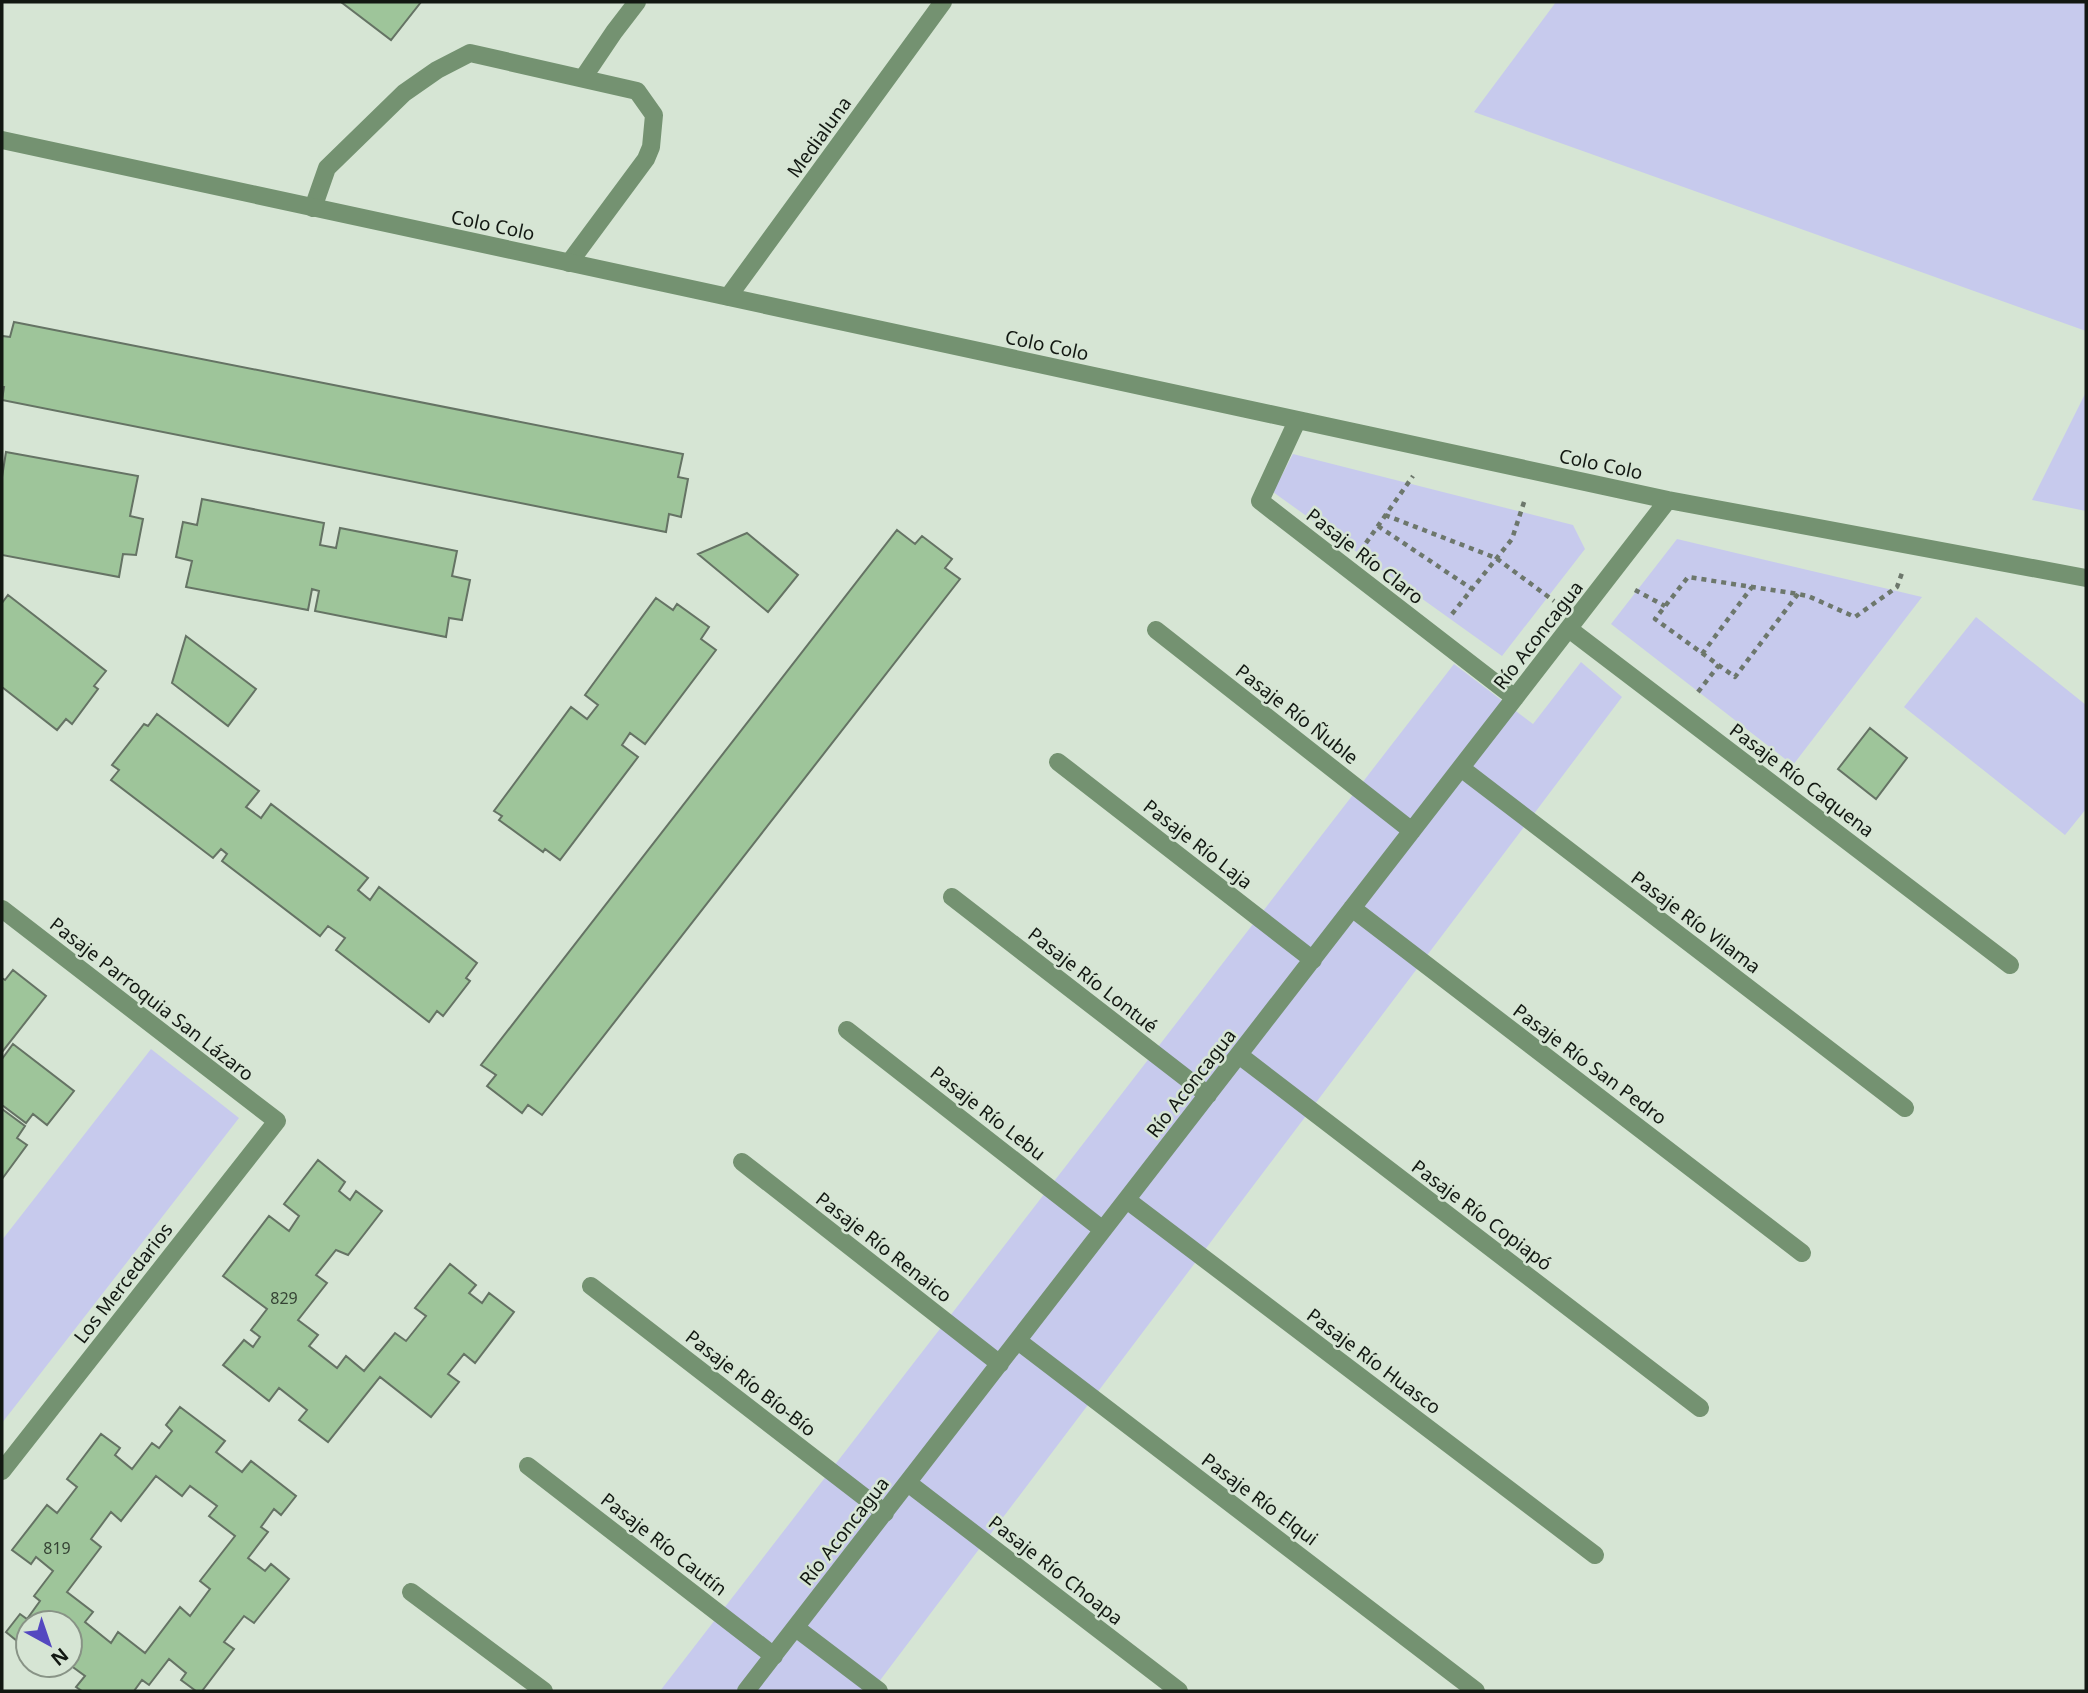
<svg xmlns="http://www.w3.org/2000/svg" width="2088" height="1693" font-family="'Noto Sans',sans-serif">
	<rect width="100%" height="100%" fill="#d6e5d4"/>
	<path fill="#c7caed" d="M 1556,2 L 2086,2 L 2086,331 L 1474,112 Z
		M 2086,392 L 2086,511 L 2032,500 Z
		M 1293,454 L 1573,525 L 1585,549 L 1502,656 L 1273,492 Z
		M 1677,539 L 1922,597 L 1793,765 L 1611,624 Z
		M 1976,617 L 2086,705 L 2086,809 L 2065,835 L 1904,707 Z
		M 1581,662 L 1622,697 L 872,1691 L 660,1691 L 1454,664 L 1533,724 Z
		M 151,1049 L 239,1118 L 2,1423 L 2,1240 Z"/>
	<path fill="#9ec59a" stroke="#657364" stroke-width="2" fill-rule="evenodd" d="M 341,2 L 421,2 L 391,40 Z
		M 14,322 L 683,454 L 678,477 L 688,479 L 681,517 L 669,514 L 666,532 L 2,400 L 4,387 L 2,387 L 2,336 L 10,337 Z
		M 6,452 L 138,476 L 130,516 L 143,519 L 136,555 L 123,554 L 119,577 L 2,555 L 2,477 Z
		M 202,499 L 324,523 L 320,545 L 336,548 L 340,528 L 457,551 L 452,576 L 470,580 L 462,620 L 449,618 L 446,637 L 315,611 L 319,591 L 312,589 L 308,610 L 186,587 L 192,561 L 176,557 L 183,522 L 197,525 Z
		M 897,530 L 915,544 L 922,536 L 952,559 L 945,568 L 960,579 L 542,1115 L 528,1105 L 522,1113 L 487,1086 L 496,1075 L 481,1065 Z
		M 747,533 L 798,575 L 768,612 L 698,554 Z
		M 8,595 L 106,671 L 94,686 L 98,689 L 72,724 L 66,719 L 57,730 L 2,687 L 2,603 Z
		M 656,598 L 673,610 L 677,604 L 709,627 L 701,639 L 716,650 L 645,744 L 630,733 L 622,745 L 638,757 L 560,860 L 545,849 L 543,852 L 499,820 L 502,816 L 494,811 L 571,707 L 587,719 L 598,705 L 585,695 Z
		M 186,636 L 256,689 L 228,726 L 172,683 Z
		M 157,714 L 259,791 L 246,807 L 261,818 L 271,804 L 368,878 L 358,890 L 370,900 L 379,887 L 477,963 L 466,978 L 470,981 L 443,1016 L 437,1011 L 429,1022 L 336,950 L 345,938 L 328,926 L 320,936 L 222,861 L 227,854 L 221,849 L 213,858 L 111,780 L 119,770 L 112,765 L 144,724 L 148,726 Z
		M 1870,728 L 1907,758 L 1876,799 L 1838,769 Z
		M 13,970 L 46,996 L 2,1052 L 2,978 L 5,980 Z
		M 13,1044 L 74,1091 L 47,1125 L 33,1114 L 26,1123 L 2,1105 L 2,1059 Z
		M 2,1109 L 25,1126 L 17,1138 L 27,1145 L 2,1179 Z
		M 318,1160 L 345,1182 L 339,1191 L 350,1200 L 356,1191 L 382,1211 L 348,1255 L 336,1250 L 316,1275 L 327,1283 L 298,1320 L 318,1335 L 309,1346 L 337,1368 L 346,1356 L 364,1371 L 395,1333 L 406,1341 L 426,1316 L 415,1308 L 450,1264 L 476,1285 L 469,1293 L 482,1303 L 489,1293 L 514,1312 L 475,1363 L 464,1354 L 448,1374 L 459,1382 L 431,1417 L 380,1377 L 328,1442 L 299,1420 L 307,1410 L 279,1388 L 269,1401 L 223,1365 L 244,1340 L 253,1347 L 260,1337 L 251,1330 L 267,1309 L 223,1276 L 269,1216 L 289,1231 L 299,1216 L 284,1204 Z
		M 180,1407 L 225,1441 L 216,1452 L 242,1472 L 251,1461 L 296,1496 L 281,1515 L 274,1509 L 261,1527 L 268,1532 L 248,1558 L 265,1571 L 271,1564 L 289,1579 L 254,1623 L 244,1616 L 224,1642 L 234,1649 L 202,1691 L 196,1691 L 181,1680 L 186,1673 L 169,1659 L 149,1685 L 142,1680 L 134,1691 L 82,1691 L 76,1687 L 85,1676 L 70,1665 L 70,1623 L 28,1623 L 28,1650 L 6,1632 L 20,1614 L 27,1619 L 40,1601 L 34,1596 L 53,1571 L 36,1557 L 31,1564 L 12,1550 L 47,1505 L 57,1513 L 77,1487 L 67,1479 L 101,1434 L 120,1448 L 115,1455 L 132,1469 L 152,1443 L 159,1448 L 172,1431 L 166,1425 ZM 156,1476 L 182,1496 L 190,1486 L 217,1506 L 209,1516 L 235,1536 L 200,1581 L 210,1589 L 190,1616 L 180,1607 L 145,1653 L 118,1632 L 111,1643 L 85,1622 L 93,1612 L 67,1592 L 101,1547 L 91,1539 L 111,1512 L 121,1521 Z"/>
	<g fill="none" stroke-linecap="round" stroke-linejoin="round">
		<path stroke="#6d776c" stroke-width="4.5" stroke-dasharray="5 5" stroke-linecap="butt" d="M 1385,515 L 1496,558 L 1554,601
			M 1378,526 L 1472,589
			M 1366,543 L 1413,476
			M 1635,590 L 1665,606
			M 1798,594 L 1735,677 L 1655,619 L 1688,577 L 1798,594 L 1808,596 L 1855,617 L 1897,587 L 1902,573
			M 1452,614 L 1512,539 L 1525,499
			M 1702,654 L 1752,587
			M 1698,692 L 1719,665"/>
		<path stroke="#749271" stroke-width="18" d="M 583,78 L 614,32 L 637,2
			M 313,208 L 327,168 L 404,93 L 437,70 L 470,53 L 637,91 L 654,115 L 651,147 L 646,159 L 569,263"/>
		<path stroke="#749271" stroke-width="18" d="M 2,140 L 1668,500 L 2086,578
			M 728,297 L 943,2
			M 1297,421 L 1260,501 L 1515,698
			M 1569,629 L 2010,965
			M 1156,630 L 1412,831
			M 1058,762 L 1313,960
			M 1461,768 L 1905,1108
			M 952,897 L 1208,1095
			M 1352,908 L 1802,1253
			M 2,909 L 277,1121 L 2,1471
			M 847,1030 L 1103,1230
			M 1239,1055 L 1700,1408
			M 742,1162 L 1000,1364
			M 1127,1200 L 1595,1555
			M 591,1286 L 885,1513
			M 1018,1341 L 1476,1691
			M 528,1466 L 774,1656
			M 908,1483 L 1179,1691
			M 411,1592 L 544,1691
			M 796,1628 L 879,1691
			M 746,1691 L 1668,500"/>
	</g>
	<g text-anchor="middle" stroke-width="5" stroke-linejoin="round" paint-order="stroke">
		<g font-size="16" fill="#354334">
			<text x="284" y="1304">829</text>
			<text x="57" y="1554">819</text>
		</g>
		<g font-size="19" fill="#121812" stroke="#d6e5d4">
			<text transform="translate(819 137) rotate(-54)" y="7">Medialuna</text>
			<text transform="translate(493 225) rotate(12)" y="7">Colo Colo</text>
			<text transform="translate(1047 345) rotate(12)" y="7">Colo Colo</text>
			<text transform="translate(1601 464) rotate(12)" y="7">Colo Colo</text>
			<text transform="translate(1365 556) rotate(38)" y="7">Pasaje Río Claro</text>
			<text transform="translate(1538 635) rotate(-52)" y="7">Río Aconcagua</text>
			<text transform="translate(1297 714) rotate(38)" y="7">Pasaje Río Ñuble</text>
			<text transform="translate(1802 780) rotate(37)" y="7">Pasaje Río Caquena</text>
			<text transform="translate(1198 844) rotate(38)" y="7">Pasaje Río Laja</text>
			<text transform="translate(1696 922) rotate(37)" y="7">Pasaje Río Vilama</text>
			<text transform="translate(1093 980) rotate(38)" y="7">Pasaje Río Lontué</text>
			<text transform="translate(152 999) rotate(38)" y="7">Pasaje Parroquia San Lázaro</text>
			<text transform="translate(1590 1064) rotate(37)" y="7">Pasaje Río San Pedro</text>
			<text transform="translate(1191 1083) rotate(-52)" y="7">Río Aconcagua</text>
			<text transform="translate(988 1113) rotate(38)" y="7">Pasaje Río Lebu</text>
			<text transform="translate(1482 1215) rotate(37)" y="7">Pasaje Río Copiapó</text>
			<text transform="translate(884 1247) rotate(38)" y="7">Pasaje Río Renaico</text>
			<text transform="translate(123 1283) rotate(-52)" y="7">Los Mercedarios</text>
			<text transform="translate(1374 1361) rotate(37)" y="7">Pasaje Río Huasco</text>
			<text transform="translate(751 1383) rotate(38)" y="7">Pasaje Río Bío-Bío</text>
			<text transform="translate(1260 1499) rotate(37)" y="7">Pasaje Río Elqui</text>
			<text transform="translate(844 1531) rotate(-52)" y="7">Río Aconcagua</text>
			<text transform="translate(664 1544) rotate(38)" y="7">Pasaje Río Cautín</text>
			<text transform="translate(1056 1570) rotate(38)" y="7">Pasaje Río Choapa</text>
		</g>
	</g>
	<rect width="2088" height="1693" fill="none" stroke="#121812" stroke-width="7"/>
	<g transform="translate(49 1644) rotate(140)"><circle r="33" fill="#d6e5d4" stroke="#889386" stroke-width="2"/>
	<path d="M0-5L12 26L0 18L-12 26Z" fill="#5448c0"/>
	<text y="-10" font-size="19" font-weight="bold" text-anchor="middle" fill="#121812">N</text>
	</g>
</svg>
